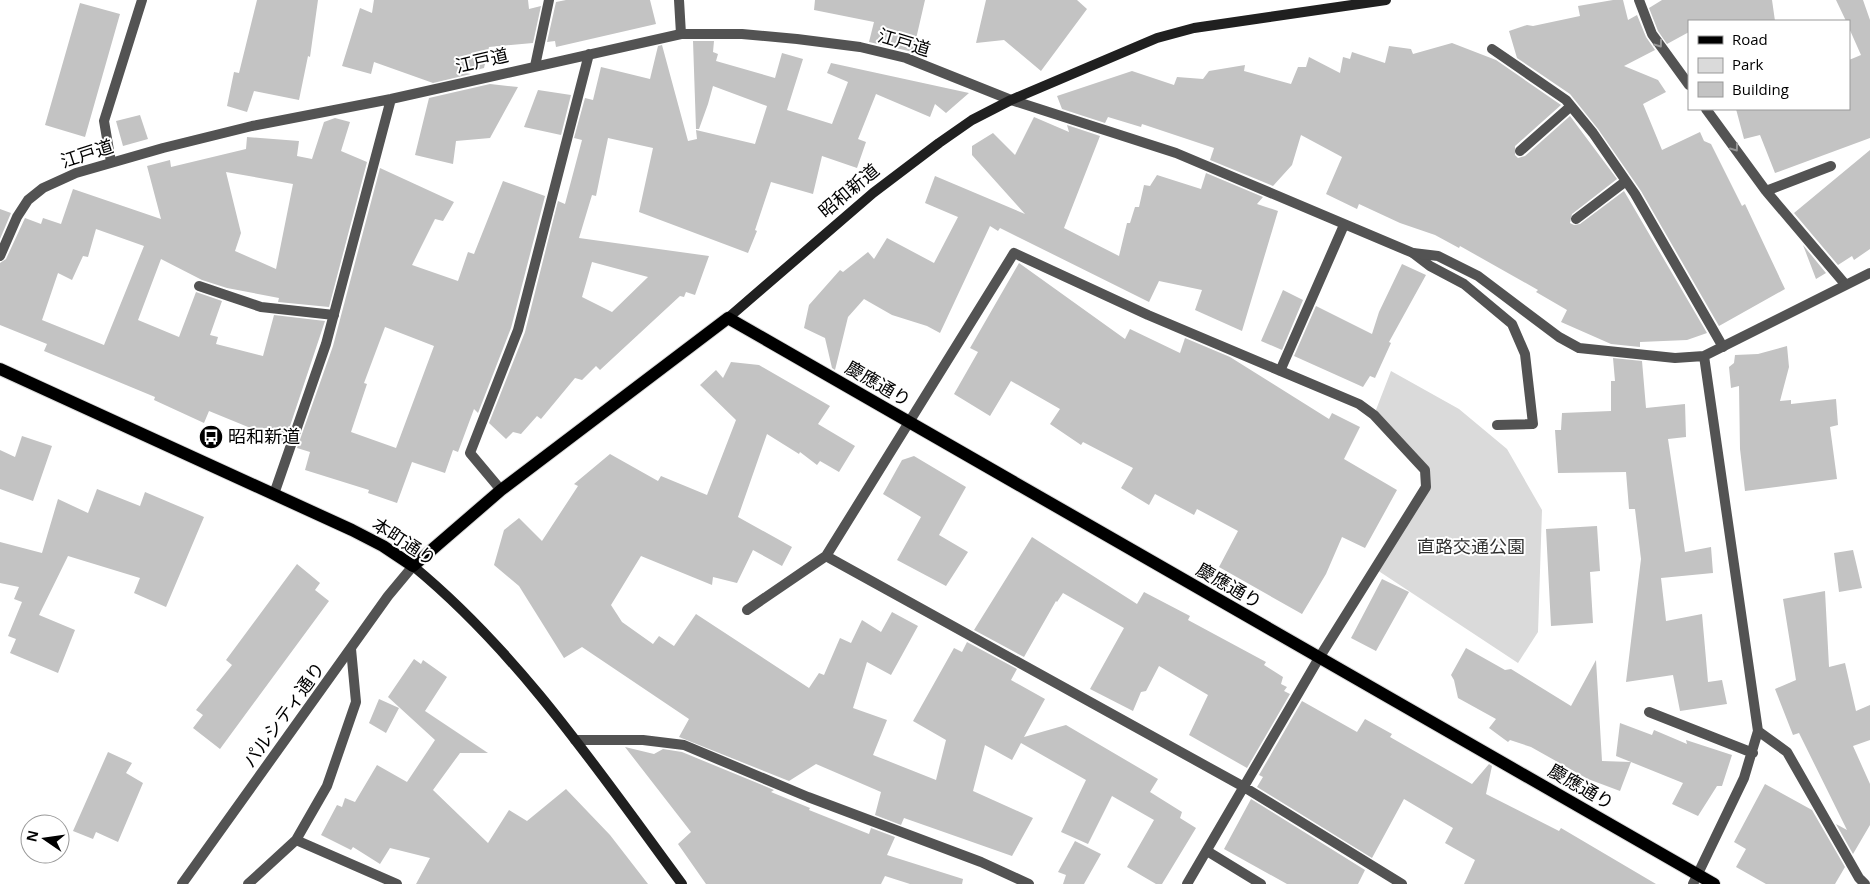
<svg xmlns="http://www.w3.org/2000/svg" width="1870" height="884" font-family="'Open Sans','Noto Sans JP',sans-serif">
	<rect width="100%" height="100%" fill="#fff"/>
	<path fill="#dadada" d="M 1391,371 L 1459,409 L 1507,449 L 1542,510 L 1538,632 L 1518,663 L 1374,568 L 1426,486 L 1425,470 L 1374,415 Z"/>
	<path fill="#c3c3c3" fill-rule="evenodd" d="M 257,0 L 318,0 L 310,57 L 308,56 L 299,100 L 254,91 L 247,112 L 227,106 L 234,72 L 239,73 Z
		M 374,0 L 528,0 L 529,9 L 541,6 L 533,43 L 489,47 L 484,68 L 465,73 L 471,74 L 433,83 L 374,62 L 371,74 L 342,66 L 360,8 L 372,13 Z
		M 566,0 L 650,0 L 656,24 L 556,47 L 555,41 L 547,42 L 556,2 Z
		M 815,0 L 925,0 L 913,52 L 869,42 L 874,22 L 814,10 Z
		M 986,0 L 1077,0 L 1087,9 L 1041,71 L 1004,40 L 976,43 Z
		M 1613,0 L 1623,0 L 1628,20 L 1637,15 L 1646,37 L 1655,50 L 1624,66 L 1658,80 L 1666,92 L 1643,104 L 1662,150 L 1700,132 L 1704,141 L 1711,144 L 1742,206 L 1745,204 L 1785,289 L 1719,326 L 1641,191 L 1598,129 L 1570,94 L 1517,58 L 1509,31 L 1527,25 L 1533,26 L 1580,16 L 1578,6 Z
		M 1662,0 L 1772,0 L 1775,21 L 1689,21 L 1689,32 L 1667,44 L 1658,31 L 1649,8 Z
		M 1836,0 L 1863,0 L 1870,20 L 1870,138 L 1775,173 L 1760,135 L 1744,139 L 1736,109 L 1849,109 L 1849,60 L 1861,55 L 1849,28 L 1849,21 L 1846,21 Z
		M 80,3 L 120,14 L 85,137 L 45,125 Z
		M 693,41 L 714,41 L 713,52 L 718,54 L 716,61 L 775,78 L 782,53 L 803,59 L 787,110 L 832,124 L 848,82 L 827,73 L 831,63 L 969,93 L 946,113 L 935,104 L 930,117 L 876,94 L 858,139 L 866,142 L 857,168 L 822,156 L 813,194 L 771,182 L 755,230 L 757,231 L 748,253 L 639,212 L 653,148 L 608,138 L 596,196 L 592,195 L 579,238 L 709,256 L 695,295 L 686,292 L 684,297 L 680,296 L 600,370 L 596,366 L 582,380 L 575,378 L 541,419 L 537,416 L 521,434 L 513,432 L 506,439 L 489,423 L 525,332 L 558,201 L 565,204 L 582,140 L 574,138 L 585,98 L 593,100 L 601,67 L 650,79 L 658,46 L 662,45 L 688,141 L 697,139 L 696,130 L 755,144 L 767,106 L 713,86 L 708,104 L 699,129 L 696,129 ZM 592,262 L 648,277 L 612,312 L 582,297 Z
		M 1452,43 L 1496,60 L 1561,105 L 1515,146 L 1515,155 L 1518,158 L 1525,156 L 1570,116 L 1617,179 L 1572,214 L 1570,223 L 1574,225 L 1580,224 L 1624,191 L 1707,333 L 1687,340 L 1640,342 L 1640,347 L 1611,344 L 1561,322 L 1567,310 L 1536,292 L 1538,290 L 1460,246 L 1459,248 L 1435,235 L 1400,223 L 1359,204 L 1357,209 L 1326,194 L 1342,157 L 1301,135 L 1292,165 L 1273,186 L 1210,160 L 1214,148 L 1142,124 L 1141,127 L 1108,117 L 1105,123 L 1062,109 L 1057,96 L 1132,71 L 1174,85 L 1177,77 L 1203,79 L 1209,71 L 1245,65 L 1244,71 L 1291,84 L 1298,67 L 1306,67 L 1309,57 L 1340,73 L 1343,57 L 1350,59 L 1352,52 L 1385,63 L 1389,46 L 1411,49 L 1413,54 Z
		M 490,84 L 518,87 L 490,138 L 456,141 L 453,164 L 415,155 L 429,98 Z
		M 538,90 L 571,95 L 561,135 L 524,127 Z
		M 140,115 L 148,139 L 123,146 L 116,121 Z
		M 1034,117 L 1069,132 L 1067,125 L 1100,136 L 1064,228 L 1119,256 L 1127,223 L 1130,223 L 1135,207 L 1139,207 L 1144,185 L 1150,186 L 1157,175 L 1201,189 L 1206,173 L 1263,197 L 1257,204 L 1278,211 L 1242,331 L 1195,310 L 1202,290 L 1159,281 L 1149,302 L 1000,228 L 998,231 L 990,226 L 940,333 L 927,326 L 892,315 L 864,299 L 848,317 L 835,370 L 832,368 L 825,338 L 804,328 L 809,305 L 840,270 L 843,272 L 868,252 L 874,259 L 887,238 L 934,263 L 958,217 L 925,203 L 935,176 L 1025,214 L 972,155 L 972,146 L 993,133 L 1015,155 Z
		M 335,118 L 350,122 L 341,151 L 367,162 L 329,307 L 278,302 L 279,298 L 227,288 L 202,280 L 161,259 L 138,320 L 179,337 L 196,292 L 222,301 L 210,335 L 218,337 L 216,344 L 263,356 L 274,315 L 325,321 L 284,444 L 264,438 L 265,434 L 209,411 L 204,423 L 154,400 L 155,397 L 44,351 L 47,344 L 0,325 L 0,263 L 6,259 L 25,218 L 41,224 L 43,218 L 61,224 L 73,189 L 161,219 L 147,166 L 170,160 L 171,167 L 246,149 L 247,137 L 299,141 L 297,156 L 312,159 L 324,122 ZM 226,172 L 293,184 L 276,269 L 235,251 L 241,233 ZM 96,229 L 144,246 L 104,345 L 42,320 L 58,273 L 72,280 L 83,256 L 88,257 Z
		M 1870,150 L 1870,249 L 1854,260 L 1852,256 L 1838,265 L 1794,213 Z
		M 380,168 L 454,202 L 443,221 L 435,219 L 412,265 L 458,281 L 468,252 L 474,254 L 503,181 L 545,196 L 511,328 L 478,413 L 474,409 L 458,452 L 453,450 L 445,473 L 412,462 L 397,503 L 368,493 L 369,490 L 305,470 L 310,452 L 297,448 L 333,346 ZM 385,327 L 434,346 L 396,448 L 351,432 L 367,384 L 364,383 Z
		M 0,209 L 11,213 L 0,239 Z
		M 1803,245 L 1826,273 L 1816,279 Z
		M 1019,263 L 1125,339 L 1130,329 L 1180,353 L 1185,338 L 1230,357 L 1329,419 L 1332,413 L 1360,427 L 1344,459 L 1397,490 L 1365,548 L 1342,537 L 1326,574 L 1302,614 L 1219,567 L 1238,531 L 1197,509 L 1194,515 L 1155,494 L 1149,505 L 1121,488 L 1133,468 L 1083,442 L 1081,445 L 1050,424 L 1060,409 L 1011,381 L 990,416 L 954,394 L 978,352 L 970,348 Z
		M 1402,264 L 1426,275 L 1389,342 L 1391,343 L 1375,378 L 1370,376 L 1363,387 L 1294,356 L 1316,306 L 1372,334 L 1379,312 Z
		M 1283,290 L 1303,300 L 1282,350 L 1261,341 Z
		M 1787,346 L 1789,367 L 1780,401 L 1791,400 L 1791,404 L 1836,399 L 1838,425 L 1830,427 L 1837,479 L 1745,491 L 1740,449 L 1739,386 L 1731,388 L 1729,367 L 1734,363 L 1735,355 L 1758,354 Z
		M 1613,358 L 1642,361 L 1646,408 L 1685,404 L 1686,437 L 1668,439 L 1685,552 L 1711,547 L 1713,573 L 1661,578 L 1666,621 L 1702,614 L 1708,682 L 1722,680 L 1727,704 L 1680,711 L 1673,675 L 1626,682 L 1641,559 L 1635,509 L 1629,509 L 1626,472 L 1558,473 L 1555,430 L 1561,430 L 1562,413 L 1611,411 L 1611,381 L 1615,381 Z
		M 731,362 L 759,365 L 830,406 L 818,424 L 855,446 L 839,472 L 820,461 L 817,465 L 800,452 L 799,454 L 767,434 L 738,517 L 792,547 L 782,566 L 753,550 L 737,583 L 713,577 L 712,585 L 641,556 L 611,605 L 622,622 L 653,644 L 659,636 L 674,646 L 696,614 L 809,688 L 819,673 L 824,675 L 840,638 L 851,643 L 862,620 L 881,632 L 892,612 L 918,626 L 891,675 L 867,662 L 853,708 L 887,720 L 873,755 L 936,780 L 946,740 L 913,721 L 954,648 L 962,652 L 967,642 L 1017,669 L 1011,680 L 1045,699 L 1024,737 L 1066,725 L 1158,779 L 1150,792 L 1182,812 L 1180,818 L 1196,828 L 1162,884 L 1156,884 L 1127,867 L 1154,820 L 1112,796 L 1088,844 L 1061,832 L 1086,780 L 1021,743 L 1012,760 L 985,745 L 973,791 L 1033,818 L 1012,856 L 904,818 L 901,825 L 875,815 L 881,792 L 816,764 L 789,781 L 679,737 L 689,719 L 582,647 L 564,658 L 519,586 L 494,565 L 504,530 L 519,518 L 542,541 L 578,486 L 574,484 L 610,454 L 658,481 L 661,476 L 707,495 L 736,420 L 700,385 L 716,370 L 723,378 Z
		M 22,436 L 52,446 L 33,501 L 0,489 L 0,450 L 15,457 Z
		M 914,456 L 966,487 L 939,535 L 968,552 L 946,586 L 897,560 L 921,517 L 883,494 L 902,460 Z
		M 97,489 L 140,506 L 145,492 L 204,517 L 166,607 L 134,593 L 140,578 L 68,556 L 39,615 L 75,630 L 58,673 L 10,653 L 16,639 L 8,636 L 22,602 L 14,599 L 19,587 L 0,583 L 0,542 L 42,553 L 58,499 L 88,513 Z
		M 1597,526 L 1600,571 L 1590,572 L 1593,623 L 1551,626 L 1546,529 Z
		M 1032,537 L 1137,604 L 1144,592 L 1190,616 L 1188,620 L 1266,662 L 1264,665 L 1283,677 L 1281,684 L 1287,687 L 1284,691 L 1290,694 L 1247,768 L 1189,735 L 1208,695 L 1159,666 L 1146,691 L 1141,692 L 1133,711 L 1090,689 L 1124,628 L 1063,593 L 1057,602 L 1056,601 L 1024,657 L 974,630 Z
		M 1853,550 L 1862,588 L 1839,592 L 1834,553 Z
		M 297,564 L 320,583 L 315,590 L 329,601 L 220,749 L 193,728 L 203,715 L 196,710 L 232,665 L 226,660 Z
		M 1382,579 L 1409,592 L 1376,651 L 1351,638 Z
		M 1825,591 L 1829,667 L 1845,663 L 1856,711 L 1870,705 L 1870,740 L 1853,746 L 1870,784 L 1870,825 L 1853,854 L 1836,824 L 1847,830 L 1799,733 L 1793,735 L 1775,689 L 1796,680 L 1783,599 Z
		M 1466,648 L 1505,670 L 1511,669 L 1571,706 L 1596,660 L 1602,761 L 1631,762 L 1616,756 L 1620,723 L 1652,735 L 1654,730 L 1687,744 L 1686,740 L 1732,755 L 1722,786 L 1717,786 L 1698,816 L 1672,804 L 1683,783 L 1631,762 L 1620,791 L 1588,779 L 1531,747 L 1510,740 L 1508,742 L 1489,728 L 1496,719 L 1458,698 L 1454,680 L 1451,675 Z
		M 414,659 L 421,664 L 423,660 L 447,677 L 425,711 L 488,753 L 460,753 L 433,790 L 488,843 L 509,810 L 527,821 L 566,789 L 610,835 L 648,884 L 416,884 L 430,858 L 390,848 L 380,864 L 353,847 L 351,850 L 321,835 L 337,805 L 342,807 L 345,798 L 355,802 L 377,765 L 407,782 L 435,740 L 388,697 Z
		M 379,699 L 399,708 L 386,733 L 369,723 Z
		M 1302,701 L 1357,732 L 1365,719 L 1392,734 L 1390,737 L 1472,784 L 1489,764 L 1492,766 L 1486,794 L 1559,831 L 1561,828 L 1656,884 L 1464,884 L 1475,860 L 1445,843 L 1453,828 L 1404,799 L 1372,858 L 1257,787 L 1263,777 L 1259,775 Z
		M 625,747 L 654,754 L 663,749 L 682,752 L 774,790 L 771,792 L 810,808 L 809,810 L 869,834 L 871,828 L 895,837 L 887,855 L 963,879 L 962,884 L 910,884 L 885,876 L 881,884 L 706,884 L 678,844 L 691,832 Z
		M 108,752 L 132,763 L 126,773 L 143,783 L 118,842 L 96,832 L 93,839 L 73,831 Z
		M 1765,784 L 1812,810 L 1845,867 L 1835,884 L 1766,884 L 1736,867 L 1746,849 L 1734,842 Z
		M 1251,799 L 1365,870 L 1358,884 L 1287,884 L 1224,849 Z
		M 1075,841 L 1101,854 L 1084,884 L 1063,884 L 1066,875 L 1058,872 Z"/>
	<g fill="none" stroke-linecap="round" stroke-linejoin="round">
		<g stroke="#dbdbdb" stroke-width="14">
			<path id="primary" d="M 0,369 L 352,530 L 383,546 L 413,566 L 501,490 L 728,318 L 1714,884"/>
		</g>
		<path stroke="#535353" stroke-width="10" d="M 679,0 L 681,34
			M 1639,0 L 1652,34 L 1689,85
			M 1492,49 L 1566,100 L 1593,133 L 1635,194 L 1723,347
			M 1706,109 L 1766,191 L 1845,284
			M 1520,151 L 1571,106
			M 1766,191 L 1831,166
			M 1576,219 L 1626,181
			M 1413,253 L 1430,266 L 1464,284 L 1512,324 L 1525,354 L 1533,424 L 1497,425
			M 199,286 L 261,307 L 334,315
			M 1207,851 L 1261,884"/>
		<path stroke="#535353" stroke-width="10" d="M 535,66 L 549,0
			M 111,162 L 104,121 L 142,0
			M 0,256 L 17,217 L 28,200 L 43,188 L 76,173 L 163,148 L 252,126 L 391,99 L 681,34 L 742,34 L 797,39 L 860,47 L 906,58 L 1011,100 L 1176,153 L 1413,253 L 1438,256 L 1478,276 L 1559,337 L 1579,348 L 1675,358 L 1704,356 L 1870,273
			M 1280,371 L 1344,225
			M 501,490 L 470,453 L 518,330 L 589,54
			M 274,494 L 326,344 L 391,99
			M 826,556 L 1244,787 L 1402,884
			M 747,610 L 826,556 L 1014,253 L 1148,315 L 1359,404 L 1374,415 L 1425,470 L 1426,487 L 1319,658 L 1187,884
			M 1649,712 L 1753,753
			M 1758,731 L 1787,752 L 1859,878 L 1865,884
			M 575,740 L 643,740 L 684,745 L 808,797 L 981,862 L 1029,884
			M 296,840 L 397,884
			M 248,884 L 296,840 L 327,786 L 356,702 L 351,649
			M 1693,884 L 1744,778 L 1758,731 L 1704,356"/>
		<path stroke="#535353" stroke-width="10" d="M 182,884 L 388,596 L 413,566"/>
		<path stroke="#202020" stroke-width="10" d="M 728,318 L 873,193 L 939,143 L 972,120 L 1011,100 L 1157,38 L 1194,28 L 1386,0
			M 413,566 C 520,654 600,773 682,884"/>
		<use href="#primary" stroke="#000" stroke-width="12"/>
	</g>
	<defs><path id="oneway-chevron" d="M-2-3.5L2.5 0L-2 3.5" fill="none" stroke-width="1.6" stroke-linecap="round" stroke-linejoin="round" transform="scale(1.25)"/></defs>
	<g stroke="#989898">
		<use href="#oneway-chevron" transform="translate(1659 44) rotate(54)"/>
		<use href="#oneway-chevron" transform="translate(1735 148) rotate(54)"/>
	</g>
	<defs>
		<g id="bus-disc" transform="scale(1.25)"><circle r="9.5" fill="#000" stroke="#fff"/><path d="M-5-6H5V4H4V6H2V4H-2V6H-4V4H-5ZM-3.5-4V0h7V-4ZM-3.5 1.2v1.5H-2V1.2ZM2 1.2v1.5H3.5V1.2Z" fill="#fff"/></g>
	</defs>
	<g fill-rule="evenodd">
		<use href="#bus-disc" x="211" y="437"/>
	</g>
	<g text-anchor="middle" stroke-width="4" stroke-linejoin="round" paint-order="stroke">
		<g font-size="18" fill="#000" stroke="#fff">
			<text transform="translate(904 43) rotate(17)" y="6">江戸道</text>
			<text transform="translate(482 61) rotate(-13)" y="6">江戸道</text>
			<text transform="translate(87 154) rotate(-18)" y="6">江戸道</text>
			<text transform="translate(849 191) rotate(-40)" y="6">昭和新道</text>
			<text transform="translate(878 384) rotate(30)" y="6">慶應通り</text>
			<text transform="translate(404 542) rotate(33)" y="6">本町通り</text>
			<text transform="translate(1229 586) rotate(30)" y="6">慶應通り</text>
			<text transform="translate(284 715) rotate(-54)" y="6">パルシティ通り</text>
			<text transform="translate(1581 787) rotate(30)" y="6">慶應通り</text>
		</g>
		<g font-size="18" fill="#000" stroke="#fff" text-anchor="start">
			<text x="228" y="443">昭和新道</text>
		</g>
		<g font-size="18" fill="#313131" stroke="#fff">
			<text x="1471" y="553">直路交通公園</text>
		</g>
	</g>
	<rect x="1688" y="20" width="162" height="90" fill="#ffffff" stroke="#999999"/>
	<rect x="1698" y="36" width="25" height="8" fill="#000000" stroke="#999999"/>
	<text x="1732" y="45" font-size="15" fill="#000000">Road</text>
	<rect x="1698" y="58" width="25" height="15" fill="#dadada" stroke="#999999"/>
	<text x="1732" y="70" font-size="15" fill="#000000">Park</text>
	<rect x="1698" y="82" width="25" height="15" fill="#c3c3c3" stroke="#999999"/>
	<text x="1732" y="95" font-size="15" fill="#000000">Building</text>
	<g transform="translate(45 839) rotate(283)"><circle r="24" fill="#ffffff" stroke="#999999"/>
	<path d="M0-4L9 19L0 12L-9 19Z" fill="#000000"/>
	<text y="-8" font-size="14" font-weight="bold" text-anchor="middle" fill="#000000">N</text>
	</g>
</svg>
